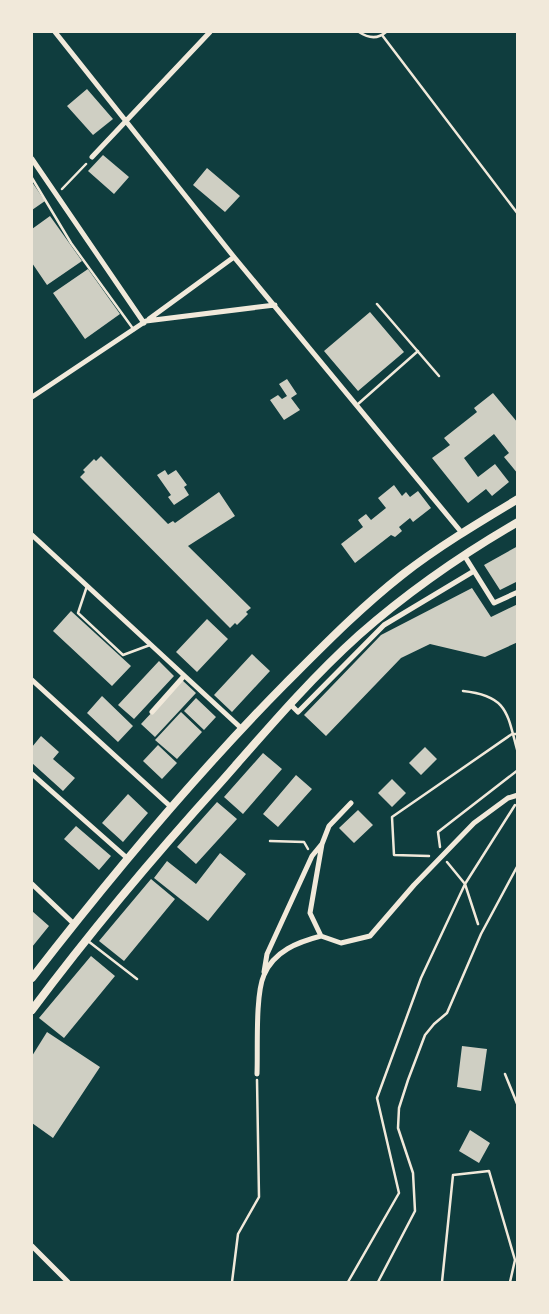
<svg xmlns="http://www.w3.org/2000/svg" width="549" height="1314" font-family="Quicksand,sans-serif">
	<rect width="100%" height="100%" fill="#0f3d3e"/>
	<path fill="#cfcfc3" d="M 87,89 L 113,119 L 93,135 L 67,106 Z
		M 103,155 L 129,177 L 114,194 L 88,171 Z
		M 207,168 L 240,196 L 225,212 L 193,185 Z
		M 32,182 L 45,201 L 32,210 Z
		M 50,216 L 82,261 L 47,285 L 32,263 L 32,229 Z
		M 88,269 L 120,314 L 85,339 L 53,293 Z
		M 370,312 L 404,352 L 358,391 L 324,351 Z
		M 287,379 L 297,394 L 291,398 L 300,410 L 284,420 L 270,400 L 278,395 L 282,399 L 287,396 L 279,384 Z
		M 493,393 L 518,423 L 518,474 L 504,457 L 509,453 L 494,434 L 464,458 L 478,477 L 495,464 L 509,482 L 492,496 L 486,489 L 468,503 L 432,458 L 450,445 L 444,438 L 477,412 L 474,408 Z
		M 101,456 L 168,524 L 173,521 L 175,523 L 219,492 L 235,516 L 188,546 L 251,608 L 246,612 L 248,614 L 237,625 L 235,623 L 230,628 L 80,477 L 85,472 L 83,470 L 94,459 L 96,461 Z
		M 165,470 L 168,475 L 176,470 L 187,485 L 184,487 L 189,495 L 174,505 L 168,497 L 171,495 L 157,475 Z
		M 394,485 L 402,496 L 406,492 L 410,497 L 418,491 L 431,508 L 413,522 L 410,518 L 399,527 L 402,531 L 395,537 L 391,535 L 355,563 L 341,544 L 363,527 L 358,520 L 366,514 L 371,520 L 386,508 L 378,498 Z
		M 518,546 L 518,581 L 500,590 L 484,565 Z
		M 472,588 L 491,617 L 518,604 L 518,642 L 485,657 L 430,644 L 401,658 L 326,736 L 304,715 L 381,635 Z
		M 71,611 L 131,666 L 112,686 L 53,631 Z
		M 207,619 L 228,639 L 197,672 L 176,652 Z
		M 252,654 L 270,671 L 232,712 L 214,695 Z
		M 159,661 L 174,676 L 134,719 L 118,705 Z
		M 182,680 L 196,693 L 155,737 L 141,724 Z
		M 102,696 L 133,726 L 118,742 L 87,713 Z
		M 196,698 L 216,717 L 204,730 L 184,711 Z
		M 181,712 L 202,732 L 177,759 L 155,740 Z
		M 41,736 L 59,752 L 53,759 L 75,778 L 63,791 L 32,763 L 32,747 Z
		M 158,745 L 177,763 L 162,779 L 143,761 Z
		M 425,747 L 437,759 L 421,775 L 409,763 Z
		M 263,753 L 282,769 L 243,814 L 224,797 Z
		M 296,775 L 312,789 L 278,827 L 263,814 Z
		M 392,779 L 406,793 L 392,807 L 378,793 Z
		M 128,794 L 148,813 L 123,842 L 102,823 Z
		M 217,802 L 237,819 L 196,864 L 177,847 Z
		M 358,810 L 373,825 L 354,843 L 339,828 Z
		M 76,826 L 111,856 L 99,870 L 64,839 Z
		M 220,853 L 246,874 L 208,921 L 154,878 L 167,861 L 196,884 Z
		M 151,879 L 175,899 L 124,961 L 99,941 Z
		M 32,911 L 49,926 L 32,947 Z
		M 91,956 L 115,976 L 64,1038 L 39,1018 Z
		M 47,1032 L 100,1067 L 53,1138 L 32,1123 L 32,1056 Z
		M 462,1046 L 487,1049 L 481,1091 L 457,1087 Z
		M 470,1130 L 490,1143 L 479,1163 L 459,1151 Z"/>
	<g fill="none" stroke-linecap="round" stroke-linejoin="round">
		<path stroke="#f1e9da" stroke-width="2.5" d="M 62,189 L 86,164
			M 463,691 C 509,696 507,714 518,753
			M 270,841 L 304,842 L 308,849
			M 440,847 L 438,832 L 518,770
			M 429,856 L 394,855 L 392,817 L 512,734 L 518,734
			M 447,862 L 465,884 L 478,924
			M 505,1074 L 518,1106
			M 232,1282 L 238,1234 L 259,1197 L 257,1080
			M 348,1282 L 399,1193 L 377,1098 L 421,978 L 465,884 L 515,805
			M 442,1282 L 453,1175 L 489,1171 L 515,1260 L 510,1282"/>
		<path stroke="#f1e9da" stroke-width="2.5" d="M 359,32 C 368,38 377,40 386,32
			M 382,35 L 518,214
			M 32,178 L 71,243 L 134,330
			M 377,304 L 439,376
			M 358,404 L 418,351
			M 87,586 L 78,613 L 123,655 L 150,645
			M 88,941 L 137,979
			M 378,1282 L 415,1211 L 413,1173 L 398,1128 L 399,1108 L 408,1080 L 425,1035 L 434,1024 L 447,1013 L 481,934 L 518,865"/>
		<path stroke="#f1e9da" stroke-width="5" d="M 55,32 L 234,257 L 462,533
			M 92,157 L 210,32
			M 32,159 L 144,323
			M 149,319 L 234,257
			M 32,397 L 146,321 L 275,305
			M 32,535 L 241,728
			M 464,555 L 494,603 L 518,592
			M 32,680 L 171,807
			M 290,704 L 298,712 L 384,625 L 474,571
			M 152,712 L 184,676
			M 32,774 L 127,858
			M 351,803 L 329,826 L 322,844 L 310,913 L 321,936 L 341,943 L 370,936 L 414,885 L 474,823 L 508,798 L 518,795
			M 32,884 L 74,924
			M 264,972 L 267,954 L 312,856 L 321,845
			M 257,1074 C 258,1050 255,995 264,975 C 274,951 298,942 321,936
			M 32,1246 L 68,1282"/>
		<path stroke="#f1e9da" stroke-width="8" d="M 32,978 C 111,876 194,776 285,684 C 323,646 360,608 402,575 C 438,547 478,523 518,499
			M 32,1010 C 91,931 154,856 221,782 C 265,732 309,680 359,635 C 408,592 461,555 518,522"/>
	</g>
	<rect width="549" height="1314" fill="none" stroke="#f1e9da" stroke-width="66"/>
</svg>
